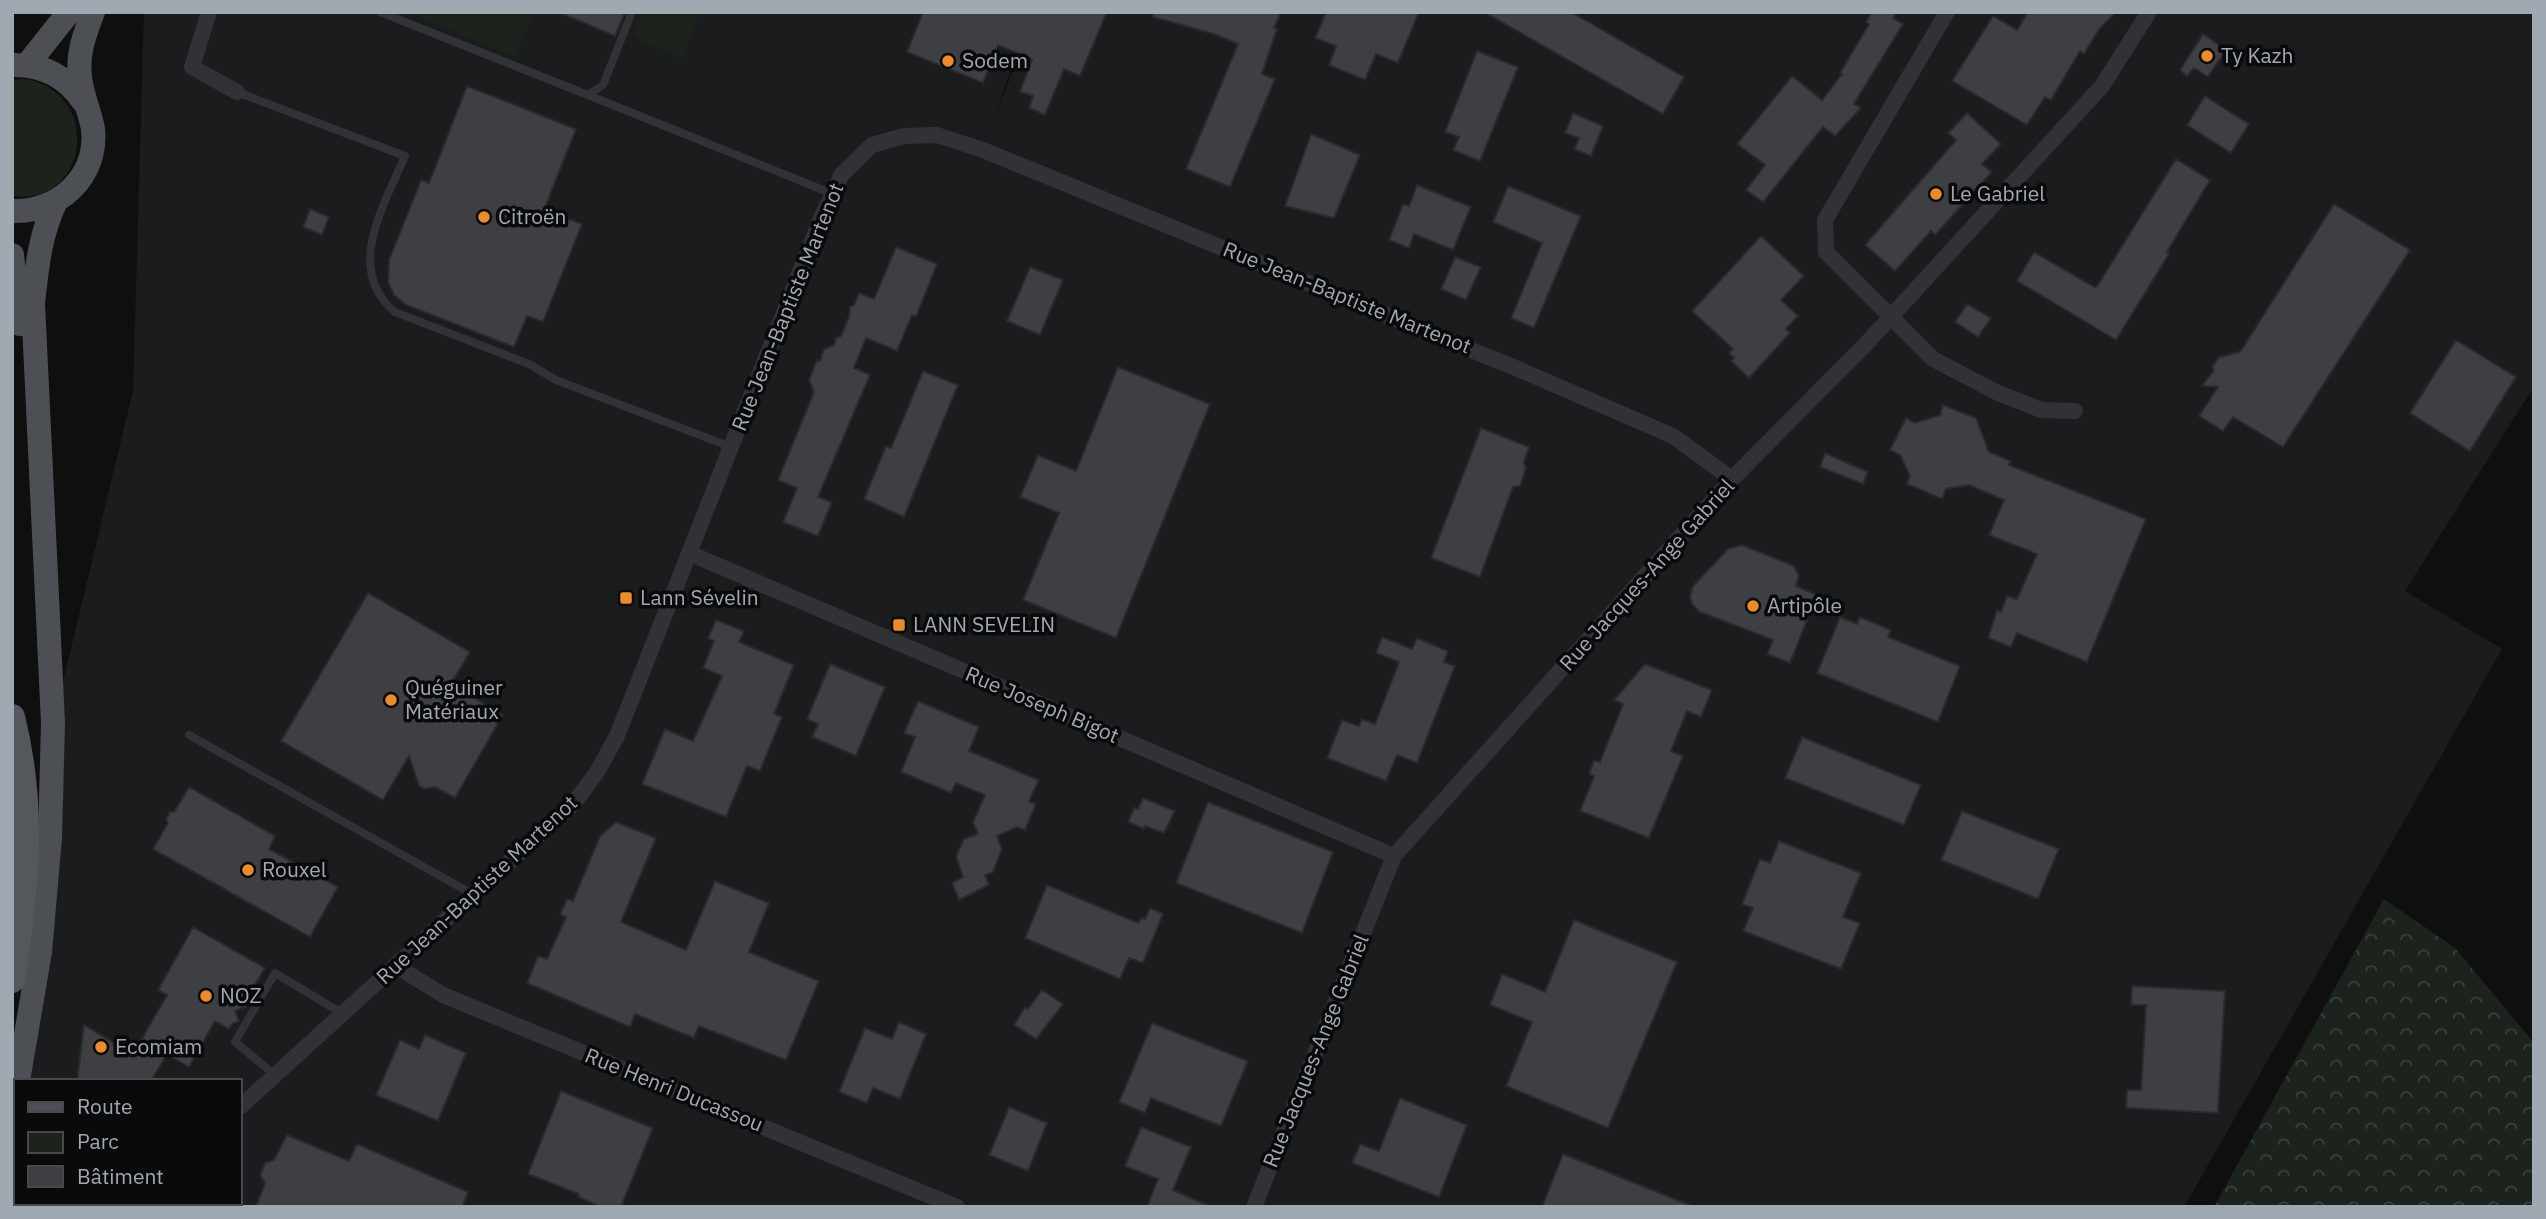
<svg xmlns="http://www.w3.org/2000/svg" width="2546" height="1219" font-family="'IBM Plex Sans',sans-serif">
	<defs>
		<pattern id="forest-crowns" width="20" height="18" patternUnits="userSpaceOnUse" patternTransform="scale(1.75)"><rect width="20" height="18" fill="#1c231c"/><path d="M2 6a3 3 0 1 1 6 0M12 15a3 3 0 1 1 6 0" fill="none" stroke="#3a403b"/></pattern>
	</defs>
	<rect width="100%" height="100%" fill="#0f0f10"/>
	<path fill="#1b1c1d" d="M 144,12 L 1030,12 L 994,120 L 1035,12 L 2534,12 L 2534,386 L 2405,591 L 2502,649 L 2184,1207 L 143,1207 L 142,1203 L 240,1203 L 240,1081 L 18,1081 L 53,723 L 133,391 Z"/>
	<path fill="#1c231c" d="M 407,12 L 534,12 L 515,57 Z
		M 642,12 L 699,12 L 683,59 L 643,42 L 635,34 Z
		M 26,79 C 105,95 87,207 12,196 L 12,80 Z"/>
	<path fill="url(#forest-crowns)" d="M 2384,899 L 2455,948 L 2534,1043 L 2534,1207 L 2214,1207 Z"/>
	<path fill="#3e3f43" stroke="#292a2c" stroke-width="2" d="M 558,12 L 625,12 L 615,36 Z
		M 923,12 L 1107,12 L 1080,76 L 1064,69 L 1045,115 L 1029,108 L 1033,96 L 1020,92 L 1032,59 L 998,45 L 983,83 L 907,52 Z
		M 1153,12 L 1281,12 L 1274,28 L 1277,29 L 1262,74 L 1275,79 L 1230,187 L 1186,169 L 1238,44 L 1214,34 L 1153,17 Z
		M 1326,12 L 1419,12 L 1398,63 L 1376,54 L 1365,80 L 1329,65 L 1336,46 L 1315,38 Z
		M 1484,12 L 1571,12 L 1684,77 L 1663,114 Z
		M 1872,12 L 1897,12 L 1893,18 L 1903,24 L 1854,104 L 1861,108 L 1835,136 L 1823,127 L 1763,202 L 1746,190 L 1765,165 L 1737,144 L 1792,76 L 1822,100 L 1842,74 L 1840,73 L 1869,24 L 1866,22 Z
		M 2028,12 L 2116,12 L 2100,28 L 2084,54 L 2080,51 L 2051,100 L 2045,97 L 2027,125 L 1952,81 L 1993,16 L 2017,30 Z
		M 2203,34 L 2226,50 L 2208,77 L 2194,68 L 2187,76 L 2180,70 Z
		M 1477,51 L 1518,67 L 1480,161 L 1453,150 L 1459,137 L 1445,132 Z
		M 467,86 L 576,129 L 544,210 L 582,224 L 543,322 L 527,316 L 514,347 L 406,305 L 394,295 L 388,282 L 389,260 L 421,180 L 429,183 Z
		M 2205,96 L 2249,124 L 2231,153 L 2187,125 Z
		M 1573,113 L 1603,126 L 1591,156 L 1574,149 L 1579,138 L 1565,133 Z
		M 1967,113 L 2001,144 L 1982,164 L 1992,172 L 1935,235 L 1931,231 L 1895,271 L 1865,245 L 1956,140 L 1948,133 Z
		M 1311,134 L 1360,155 L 1334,218 L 1285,206 Z
		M 2176,159 L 2210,180 L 2167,252 L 2169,254 L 2116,340 L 2017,281 L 2034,252 L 2096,288 Z
		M 1417,185 L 1471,207 L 1453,250 L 1414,234 L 1409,248 L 1389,240 L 1403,204 L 1409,206 Z
		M 1508,186 L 1581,216 L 1534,328 L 1511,318 L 1542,243 L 1493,222 Z
		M 2334,204 L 2410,250 L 2283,447 L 2233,417 L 2223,431 L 2199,416 L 2218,387 L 2202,386 L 2214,370 L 2212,367 L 2219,357 L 2240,352 Z
		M 310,209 L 329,217 L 322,235 L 303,227 Z
		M 1761,236 L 1804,276 L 1781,300 L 1798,316 L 1786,329 L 1790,333 L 1749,378 L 1731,361 L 1734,358 L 1729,353 L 1733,349 L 1692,311 Z
		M 896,247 L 937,264 L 916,317 L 912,315 L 897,351 L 866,338 L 854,368 L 870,375 L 818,497 L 832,502 L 818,536 L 783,522 L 797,488 L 778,480 L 814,392 L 809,380 L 817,360 L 820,361 L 824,349 L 834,345 L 836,338 L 841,336 L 849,317 L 850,307 L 854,305 L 859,293 L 874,299 Z
		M 1455,257 L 1481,267 L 1466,300 L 1441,289 Z
		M 1030,267 L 1063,280 L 1040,335 L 1007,321 Z
		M 1967,304 L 1991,318 L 1978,337 L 1955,322 Z
		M 2456,340 L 2516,377 L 2470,451 L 2410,413 Z
		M 1118,367 L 1210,404 L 1116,638 L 1023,600 L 1059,513 L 1020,497 L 1038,455 L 1076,471 Z
		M 923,371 L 958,385 L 904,517 L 864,499 L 886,446 L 891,448 Z
		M 1943,405 L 1976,418 L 1989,452 L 2011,461 L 2009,465 L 2146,519 L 2087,662 L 2017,633 L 2011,647 L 1988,638 L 1997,610 L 2001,612 L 2007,596 L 2017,599 L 2037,554 L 1989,535 L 2004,500 L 1969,485 L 1946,489 L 1942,499 L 1907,484 L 1910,476 L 1900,455 L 1890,450 L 1906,418 L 1915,423 L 1940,415 Z
		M 1481,428 L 1529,447 L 1524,462 L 1526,468 L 1520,486 L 1513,487 L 1480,577 L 1431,558 Z
		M 1825,453 L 1868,472 L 1863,484 L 1820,467 Z
		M 1742,545 L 1794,566 L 1799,575 L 1796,586 L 1817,595 L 1790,663 L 1767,654 L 1773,640 L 1700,612 L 1692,604 L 1690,597 L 1693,586 L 1728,549 Z
		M 368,593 L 470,652 L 451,684 L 503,715 L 455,798 L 435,787 L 425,789 L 419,786 L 409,756 L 383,800 L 281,741 Z
		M 1840,617 L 1857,624 L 1860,617 L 1891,630 L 1888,637 L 1960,666 L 1938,722 L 1817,673 Z
		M 716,620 L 744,631 L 739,642 L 794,665 L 774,714 L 782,717 L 760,771 L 747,766 L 726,817 L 642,784 L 665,729 L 693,741 L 722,676 L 703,668 L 714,641 L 708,638 Z
		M 1382,637 L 1412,649 L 1417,638 L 1448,651 L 1444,662 L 1455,666 L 1417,763 L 1397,755 L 1386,781 L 1327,758 L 1342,720 L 1359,726 L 1362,719 L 1375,724 L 1399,662 L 1376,653 Z
		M 830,664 L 885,687 L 856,756 L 812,737 L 818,724 L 807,719 Z
		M 1645,664 L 1712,690 L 1701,717 L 1687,711 L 1671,751 L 1683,756 L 1649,838 L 1580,811 L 1594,776 L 1589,774 L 1594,760 L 1600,762 L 1623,704 L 1614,700 Z
		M 918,701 L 979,727 L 969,751 L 1039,780 L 1029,801 L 1036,804 L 1025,830 L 1017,827 L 997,836 L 1002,849 L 993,872 L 985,875 L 989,885 L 959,900 L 952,883 L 963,877 L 956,856 L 964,839 L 978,834 L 973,822 L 985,795 L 956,783 L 951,793 L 901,772 L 915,737 L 904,733 Z
		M 1802,737 L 1921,785 L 1904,825 L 1785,778 Z
		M 189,787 L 275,836 L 269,849 L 338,887 L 310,937 L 153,849 L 168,823 L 166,819 L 170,812 L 174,812 Z
		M 1143,798 L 1175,811 L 1164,833 L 1145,826 L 1144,829 L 1128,822 L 1134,808 L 1138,809 Z
		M 1208,802 L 1333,852 L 1302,933 L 1176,883 Z
		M 1962,811 L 2059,849 L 2038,899 L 1941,860 Z
		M 616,822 L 656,838 L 621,922 L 686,950 L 715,881 L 769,903 L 749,952 L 819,981 L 786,1060 L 699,1026 L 694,1038 L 635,1014 L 630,1027 L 527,983 L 538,956 L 547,959 L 566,917 L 560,915 L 567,899 L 573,901 L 600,836 Z
		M 1779,841 L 1861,873 L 1843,917 L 1860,923 L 1841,969 L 1743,931 L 1753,908 L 1742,904 L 1760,859 L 1770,863 Z
		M 1047,885 L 1138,923 L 1141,918 L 1145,919 L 1150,908 L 1163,914 L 1143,963 L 1129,958 L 1120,979 L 1025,938 Z
		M 1574,920 L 1677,962 L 1608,1128 L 1506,1086 L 1532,1022 L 1490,1005 L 1502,974 L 1545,992 Z
		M 193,927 L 265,968 L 253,988 L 255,993 L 242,997 L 246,1007 L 235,1011 L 239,1021 L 232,1024 L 229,1029 L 215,1021 L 189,1067 L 167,1054 L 151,1081 L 77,1081 L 84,1025 L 133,1054 L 167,995 L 158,990 Z
		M 2132,986 L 2225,991 L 2218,1113 L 2126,1108 L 2127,1090 L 2141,1090 L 2146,1005 L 2131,1005 Z
		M 1042,990 L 1063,1004 L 1036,1039 L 1014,1025 L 1025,1007 L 1028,1009 Z
		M 899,1022 L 926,1034 L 900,1099 L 873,1088 L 867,1103 L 839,1092 L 865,1028 L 892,1039 Z
		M 1152,1023 L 1248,1061 L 1221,1126 L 1151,1098 L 1145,1113 L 1119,1102 Z
		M 425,1035 L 466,1053 L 438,1121 L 376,1095 L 400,1040 L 419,1049 Z
		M 561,1091 L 653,1128 L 621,1207 L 601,1207 L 578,1197 L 579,1194 L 528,1174 Z
		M 1400,1098 L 1467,1125 L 1439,1197 L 1352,1163 L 1360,1144 L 1379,1151 Z
		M 1009,1107 L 1047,1123 L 1028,1171 L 989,1155 Z
		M 1141,1127 L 1191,1147 L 1173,1190 L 1211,1207 L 1147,1207 L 1158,1179 L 1125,1166 Z
		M 287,1135 L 349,1161 L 357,1144 L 468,1192 L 462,1207 L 256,1207 L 265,1183 L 260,1175 L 265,1163 L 274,1160 Z
		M 1563,1154 L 1692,1206 L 1692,1207 L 1542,1207 Z"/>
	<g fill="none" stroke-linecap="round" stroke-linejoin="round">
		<path stroke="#303235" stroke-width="8" d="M 380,12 L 588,95 L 603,85 L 632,12
			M 237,92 L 405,156 C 384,205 344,270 395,312 L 529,364 L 556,380 L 731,447
			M 588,95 L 833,194
			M 189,735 L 474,895
			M 275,1075 L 235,1042 L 275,973 L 343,1014"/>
		<path stroke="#303235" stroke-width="16" d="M 209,12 L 192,67 L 237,92
			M 1947,12 L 1825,220 L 1826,252 L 1933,359 L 1996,392 L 2041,410 L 2075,411
			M 689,553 L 1394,856
			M 396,966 L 443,995 L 957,1207
			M 240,1107 L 574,803 L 597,772 L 617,736 L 822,216 L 842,174 L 872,145 L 904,136 L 937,135 L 983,150 L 1518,369 L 1673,436 L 1732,479
			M 157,1207 L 158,1203
			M 1254,1207 L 1394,856 L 1732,479 L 1865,345 L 2102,86 L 2149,12"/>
		<path stroke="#4c4f54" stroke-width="24" d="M 12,65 C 43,64 66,76 83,101
			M 27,65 L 69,12
			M 12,211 C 58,213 98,177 93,129 C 90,111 81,94 80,76 C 77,54 85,33 93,12
			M 12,255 L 20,324
			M 18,1081 L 40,952 L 50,838 L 53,723 L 33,303 C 37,267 40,234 56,201
			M 12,1114 L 16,1093"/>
		<path stroke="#54585d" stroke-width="26" d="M 12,717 C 35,808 26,889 12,980"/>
	</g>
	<g fill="#ed8b2b" stroke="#0a0a0b" stroke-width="2.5">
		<circle cx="2207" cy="56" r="7"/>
		<circle cx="948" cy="61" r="7"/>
		<circle cx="1936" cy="194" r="7"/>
		<circle cx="484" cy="217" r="7"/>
		<rect x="619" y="591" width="14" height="14" rx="3.5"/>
		<circle cx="1753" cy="606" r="7"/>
		<rect x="892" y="618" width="14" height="14" rx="3.5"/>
		<circle cx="391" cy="700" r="7"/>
		<circle cx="248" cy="870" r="7"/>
		<circle cx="206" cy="996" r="7"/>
		<circle cx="101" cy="1047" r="7"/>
	</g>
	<g text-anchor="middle" stroke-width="7" stroke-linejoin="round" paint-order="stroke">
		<g font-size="21" fill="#a0a8b1" stroke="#0a0a0b" text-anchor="start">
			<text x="2221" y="63">Ty Kazh</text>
			<text x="962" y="68">Sodem</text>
			<text x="1950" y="201">Le Gabriel</text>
			<text x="498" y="224">Citroën</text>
			<text x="640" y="605">Lann Sévelin</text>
			<text x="1767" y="613">Artipôle</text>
			<text x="913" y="632">LANN SEVELIN</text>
			<text x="405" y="695">Quéguiner<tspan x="405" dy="24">Matériaux</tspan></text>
			<text x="262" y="877">Rouxel</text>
			<text x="220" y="1003">NOZ</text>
			<text x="115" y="1054">Ecomiam</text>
		</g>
		<g font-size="21" fill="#a0a8b1" stroke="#0a0a0b">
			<text transform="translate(1347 298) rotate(22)" y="7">Rue Jean-Baptiste Martenot</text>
			<text transform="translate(788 307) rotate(-68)" y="7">Rue Jean-Baptiste Martenot</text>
			<text transform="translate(1647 575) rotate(-48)" y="7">Rue Jacques-Ange Gabriel</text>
			<text transform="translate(1042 705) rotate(23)" y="7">Rue Joseph Bigot</text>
			<text transform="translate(477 890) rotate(-43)" y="7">Rue Jean-Baptiste Martenot</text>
			<text transform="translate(1316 1051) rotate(-68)" y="7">Rue Jacques-Ange Gabriel</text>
			<text transform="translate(674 1090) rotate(22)" y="7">Rue Henri Ducassou</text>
		</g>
	</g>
	<rect width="2546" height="1219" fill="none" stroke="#a0a8b1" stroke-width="28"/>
	<rect x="14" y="1079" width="228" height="126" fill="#0a0a0b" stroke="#46494d" stroke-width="2"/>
	<rect x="28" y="1102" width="35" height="10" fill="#4c4f54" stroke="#46494d" stroke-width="2"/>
	<text x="77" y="1114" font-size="21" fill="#a0a8b1">Route</text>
	<rect x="28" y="1132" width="35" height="21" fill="#1c231c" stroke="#46494d" stroke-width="2"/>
	<text x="77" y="1149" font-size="21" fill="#a0a8b1">Parc</text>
	<rect x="28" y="1166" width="35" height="21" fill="#3e3f43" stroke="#46494d" stroke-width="2"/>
	<text x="77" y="1184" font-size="21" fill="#a0a8b1">Bâtiment</text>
</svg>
